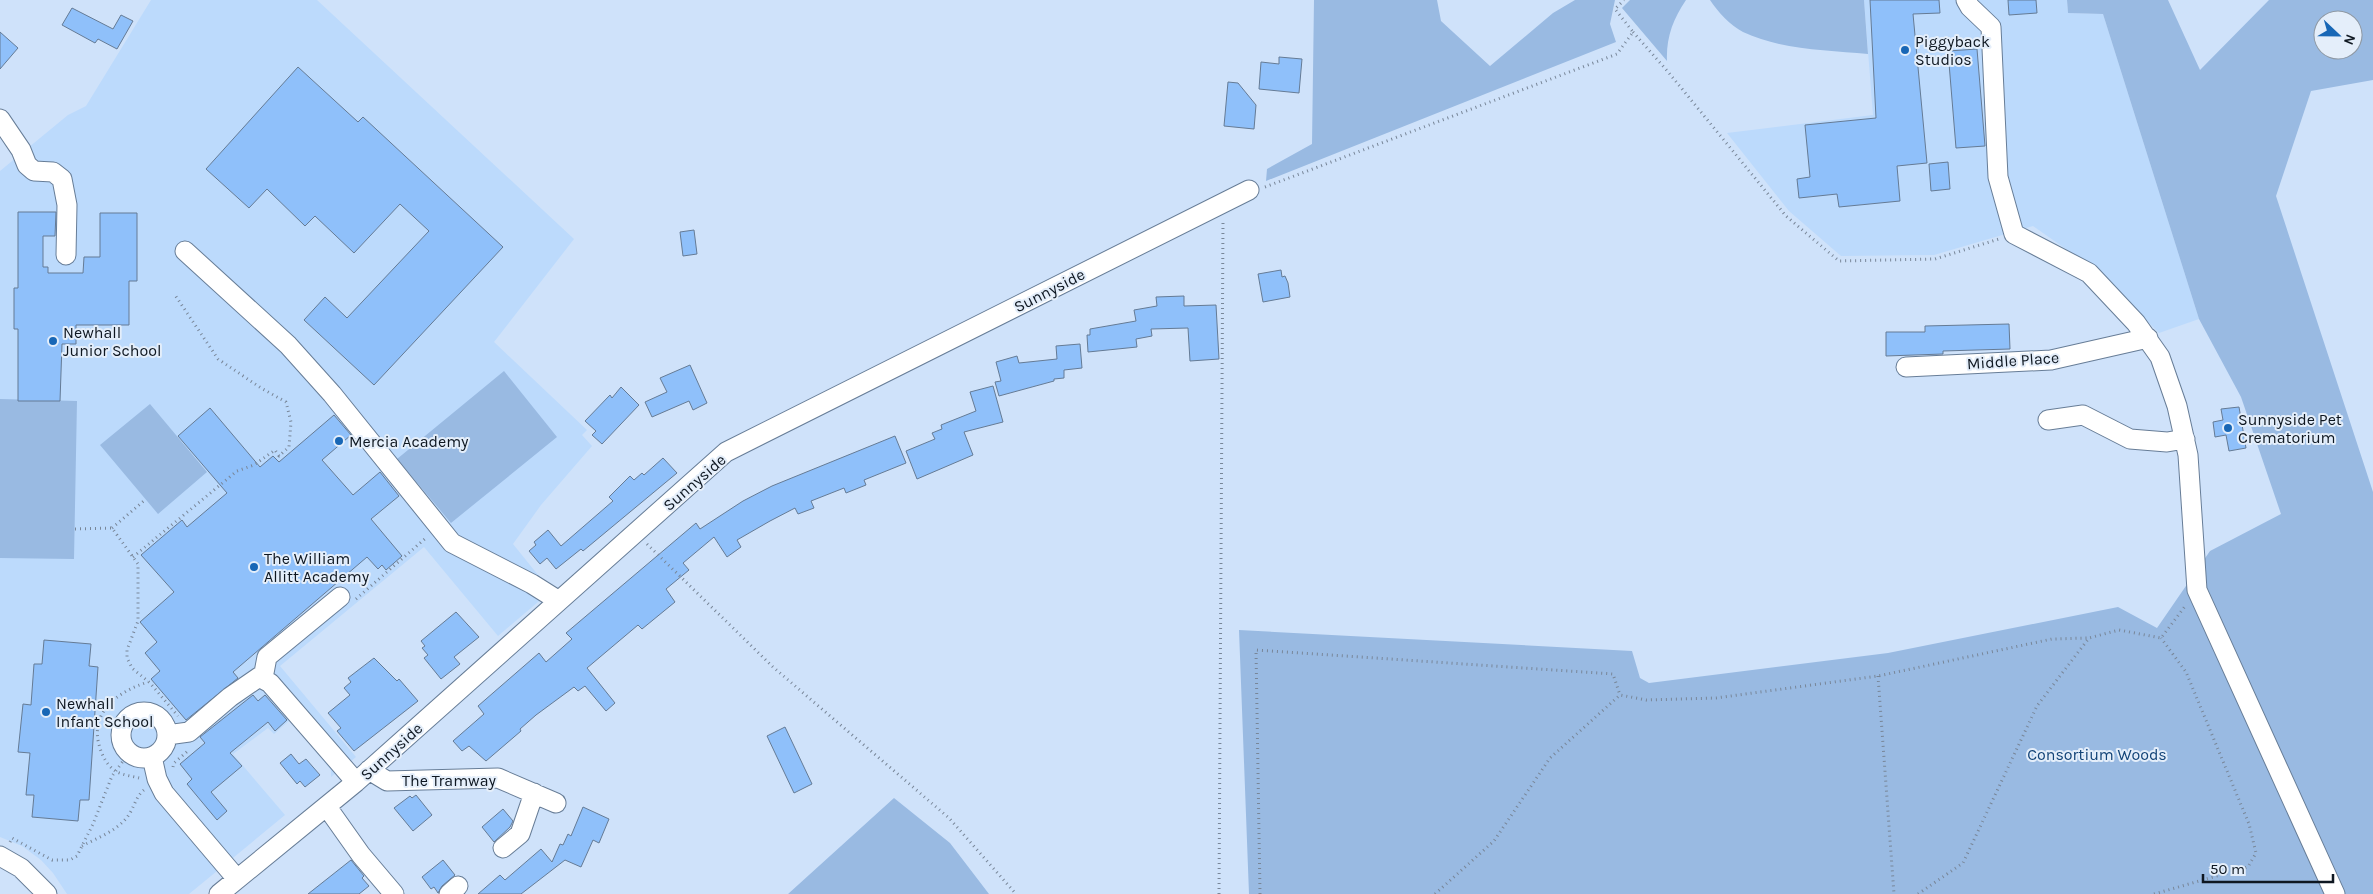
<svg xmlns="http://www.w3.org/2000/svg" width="2373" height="894" font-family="Karla,sans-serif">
	<rect width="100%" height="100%" fill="#cfe2fa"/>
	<path fill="#bcdafc" d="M 151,0 L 317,0 L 574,239 L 494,342 L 587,430 L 582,435 L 592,446 L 541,505 L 513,544 L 551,591 L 498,636 L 424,547 L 280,666 L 356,757 L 331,777 L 331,770 L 290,720 L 274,734 L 268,728 L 233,754 L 285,815 L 239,853 L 189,894 L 67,894 L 53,873 L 41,860 L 22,846 L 0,837 L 0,171 L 68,115 L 86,106 Z
		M 1864,0 L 2067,0 L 2068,13 L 2103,14 L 2199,319 L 2159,333 L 2096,270 L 2033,226 L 1934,255 L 1841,256 L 1789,211 L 1727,133 L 1873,115 Z"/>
	<path fill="#99bae2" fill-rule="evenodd" d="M 1314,0 L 1437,0 L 1441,21 L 1490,66 L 1553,13 L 1575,0 L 1615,0 L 1610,24 L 1616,42 L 1266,181 L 1267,169 L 1312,144 Z
		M 1630,0 L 1686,0 C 1673,19 1666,38 1667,61 L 1622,8 Z
		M 1710,0 L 1864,0 L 1868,54 C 1827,50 1781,50 1743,32 C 1731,26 1717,11 1710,0 Z
		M 2067,0 L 2168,0 L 2200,70 L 2269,0 L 2373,0 L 2373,80 L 2311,91 L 2276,196 L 2373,492 L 2373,894 L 1249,894 L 1239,630 L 1632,651 L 1640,678 L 1649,683 L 1888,653 L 2118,607 L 2157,628 L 2210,551 L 2281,514 L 2241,397 L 2199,319 L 2103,14 L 2068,13 ZM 2323,20 L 2353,20 L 2353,50 L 2323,50 Z
		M 504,371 L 557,437 L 451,523 L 397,459 Z
		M 0,399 L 77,401 L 74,559 L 0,558 Z
		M 150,404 L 207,472 L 158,514 L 100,445 Z
		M 894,798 L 950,843 L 989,894 L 788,894 Z"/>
	<path fill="#8fc0fa" stroke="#657b95" d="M 1870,0 L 1939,0 L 1940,13 L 1913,14 L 1927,163 L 1897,166 L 1900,201 L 1839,207 L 1837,194 L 1799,198 L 1797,179 L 1810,177 L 1805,125 L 1876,118 Z
		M 2008,0 L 2036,0 L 2037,13 L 2009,15 Z
		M 72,8 L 113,29 L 121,15 L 133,21 L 117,49 L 98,39 L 95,43 L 62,25 Z
		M 0,32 L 18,48 L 0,69 Z
		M 1977,49 L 1985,146 L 1956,148 L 1948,51 Z
		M 1279,57 L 1302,59 L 1299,93 L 1259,89 L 1261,62 L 1279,64 Z
		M 298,67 L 358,122 L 363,117 L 503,247 L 374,385 L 304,320 L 325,297 L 347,318 L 429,231 L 400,204 L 354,253 L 315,216 L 305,226 L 267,189 L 249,208 L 206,169 Z
		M 1228,82 L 1238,83 L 1256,105 L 1254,129 L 1224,126 Z
		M 1948,162 L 1950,189 L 1931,191 L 1929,164 Z
		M 18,212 L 56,212 L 55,236 L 43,236 L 43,267 L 48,267 L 48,273 L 83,273 L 84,257 L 100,257 L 100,213 L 137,213 L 137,281 L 129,281 L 129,325 L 76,325 L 76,344 L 62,344 L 60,401 L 18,401 L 18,329 L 14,329 L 14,288 L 18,288 Z
		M 694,230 L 697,254 L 683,256 L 680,232 Z
		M 1281,270 L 1282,277 L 1285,276 L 1288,283 L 1290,297 L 1263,302 L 1258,274 Z
		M 1184,296 L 1184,306 L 1216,305 L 1219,359 L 1190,361 L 1188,328 L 1151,329 L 1152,336 L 1136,339 L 1137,347 L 1088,352 L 1087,335 L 1090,335 L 1090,329 L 1136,321 L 1134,310 L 1157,306 L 1156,297 Z
		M 2009,324 L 2010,349 L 1943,351 L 1943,354 L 1886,356 L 1886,332 L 1925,332 L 1925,326 Z
		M 1080,344 L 1082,368 L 1064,370 L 1064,378 L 1054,379 L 1054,381 L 999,396 L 995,382 L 1001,381 L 996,362 L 1017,356 L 1019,363 L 1057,359 L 1056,346 Z
		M 690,365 L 707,403 L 693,410 L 689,401 L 652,417 L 645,402 L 667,392 L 660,378 Z
		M 993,386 L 1003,422 L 964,432 L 973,455 L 917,479 L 906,451 L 935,439 L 932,433 L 942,429 L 941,425 L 976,411 L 970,392 Z
		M 621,387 L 639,405 L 602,444 L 592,435 L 596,431 L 585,421 L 610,395 L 612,398 Z
		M 2239,407 L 2246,448 L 2229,451 L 2226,435 L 2215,437 L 2213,422 L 2223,420 L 2221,409 Z
		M 210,408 L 260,467 L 273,456 L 279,462 L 334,415 L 351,435 L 322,460 L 353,495 L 380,472 L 399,496 L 371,519 L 402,556 L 386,570 L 382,565 L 378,569 L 367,557 L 233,672 L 238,678 L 186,720 L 151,679 L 160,671 L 145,653 L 157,642 L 140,622 L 174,592 L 141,555 L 182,520 L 187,527 L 227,493 L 178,436 Z
		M 895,436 L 906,463 L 864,480 L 866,485 L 846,493 L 844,488 L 811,501 L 814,508 L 798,514 L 795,508 L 770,521 L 737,540 L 741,547 L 727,557 L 714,537 L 683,563 L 689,570 L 666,589 L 675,602 L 642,629 L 638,625 L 587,668 L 615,703 L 606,711 L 585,686 L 578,691 L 574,687 L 536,715 L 520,729 L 521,731 L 486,761 L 469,746 L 462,751 L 453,741 L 484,714 L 478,706 L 539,653 L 546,662 L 572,639 L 566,633 L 696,523 L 700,529 L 743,501 L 772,486 Z
		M 663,458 L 677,473 L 583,551 L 581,549 L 556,569 L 547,558 L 540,564 L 529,551 L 536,545 L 534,542 L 548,530 L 561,546 L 613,501 L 609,497 L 630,476 L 634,480 L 642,473 L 644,475 Z
		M 456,612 L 479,637 L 454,657 L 460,664 L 441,679 L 424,658 L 428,655 L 422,648 L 425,646 L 421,641 Z
		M 44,640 L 91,644 L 89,666 L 98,667 L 89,800 L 80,800 L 78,821 L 32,817 L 34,795 L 26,795 L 30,753 L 18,752 L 23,704 L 31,705 L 34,664 L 42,664 Z
		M 374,658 L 397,681 L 399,679 L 418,701 L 354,751 L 337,731 L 341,728 L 328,713 L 350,695 L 344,688 L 351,682 L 348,678 Z
		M 253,695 L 258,701 L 265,695 L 287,720 L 275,731 L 268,722 L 230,753 L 242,766 L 211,792 L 227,811 L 217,820 L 187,784 L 192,779 L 180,764 L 205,743 L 200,737 Z
		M 785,727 L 812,784 L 794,793 L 767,736 Z
		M 291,754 L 299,764 L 306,759 L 320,775 L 305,787 L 300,781 L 297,784 L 280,763 Z
		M 416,795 L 432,815 L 413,831 L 394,808 L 410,796 L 412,798 Z
		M 583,807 L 609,819 L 599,843 L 593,840 L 581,867 L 565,860 L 521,894 L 478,894 L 500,875 L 505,880 L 541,849 L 552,862 L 560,844 L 563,845 L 568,834 L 571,836 Z
		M 503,809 L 513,821 L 510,827 L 494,842 L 482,827 Z
		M 351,860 L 364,876 L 362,878 L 369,886 L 359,894 L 308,894 Z
		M 443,860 L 455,875 L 442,886 L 438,893 L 434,887 L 431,889 L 422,877 Z"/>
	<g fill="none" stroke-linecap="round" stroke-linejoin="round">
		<g stroke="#677d97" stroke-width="21">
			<path id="minor" d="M 1966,0 L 1970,7 L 1991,27 L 1998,177 L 2014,234 L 2089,273 L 2136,323 L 2160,357 L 2177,406 L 2188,455 L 2197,590 L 2335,894
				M 0,119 L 21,150 L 27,165 L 34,171 L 53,172 L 62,179 L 67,205 L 66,255
				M 185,251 L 288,345 L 332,394 L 452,543 L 532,584 L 559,601
				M 1906,367 L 2051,360 L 2148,338
				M 2048,420 L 2083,415 L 2130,439 L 2167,442 L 2185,439
				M 263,678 L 267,657 L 340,597
				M121 735a23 23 0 1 1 46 0a23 23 0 1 1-46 0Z
				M 167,735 L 189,732 L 230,697 L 259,677 L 270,683 L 356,782
				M 152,757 L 157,779 L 164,793 L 237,879
				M 369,770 L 387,781 L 498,778 L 556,803
				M 327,807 L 361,855 L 394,894
				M 503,848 L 520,834 L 534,793
				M 0,856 L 21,868 L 47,894
				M 219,894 L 356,782 L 726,452 L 1249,190
				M 449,894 L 458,886"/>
		</g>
		<path stroke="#788698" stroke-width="3" stroke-dasharray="1 4" stroke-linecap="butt" d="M 1633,32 L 1669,73 L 1786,216 L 1839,261 L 1935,259 L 1999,239
			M 1265,187 L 1617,54 L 1633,32 L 1615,9 L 1624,0
			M 112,528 L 146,499
			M 75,529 L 112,528 L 138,564 L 138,621 L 127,650 L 127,658 L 132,668 L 150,683 L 178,716
			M 647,544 L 773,667 L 949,818 L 1016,894
			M 133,557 L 237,471 L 254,465 L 275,450 L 279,456 L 289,447 L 291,422 L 286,402 L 261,388 L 218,359 L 175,295
			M 356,599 L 427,537
			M 1878,676 L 1894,894
			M 173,767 L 174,763 L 189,750
			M 139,778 C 132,776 120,775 114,770 C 107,765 102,755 100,748 C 88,712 119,691 148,682
			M 10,842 L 12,838 L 52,860 L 70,860 L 77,856 L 93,824 L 112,776 L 129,753
			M 82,846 C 97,838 117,831 128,816 C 134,808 136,796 144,790
			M 1219,894 L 1223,222
			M 1260,894 L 1256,650 L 1613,674 L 1620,695
			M 1435,894 L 1494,841 L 1550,758 L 1620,695 L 1646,700 L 1716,698 L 1878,676 L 2052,639 L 2089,638
			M 1918,894 L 1963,863 L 2037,706 L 2089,638 L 2119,630 L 2161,638 L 2186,605
			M 2154,894 L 2248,867 L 2256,853 L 2249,824 L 2186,672 L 2161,638"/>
		<use href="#minor" stroke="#fff" stroke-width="19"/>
	</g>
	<g fill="#1867b6" stroke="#e4eefa" stroke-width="2">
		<circle cx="1905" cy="50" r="5"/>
		<circle cx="53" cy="341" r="5"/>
		<circle cx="2228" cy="428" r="5"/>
		<circle cx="339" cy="441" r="5"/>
		<circle cx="254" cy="567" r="5"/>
		<circle cx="46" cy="712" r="5"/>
	</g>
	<g text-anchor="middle" stroke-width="4" stroke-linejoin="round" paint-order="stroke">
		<g font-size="16" fill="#0e1721" stroke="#e4eefa" text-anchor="start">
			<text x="1915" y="47">Piggyback<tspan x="1915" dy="18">Studios</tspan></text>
			<text x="63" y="338">Newhall<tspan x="63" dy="18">Junior School</tspan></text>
			<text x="2238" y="425">Sunnyside Pet<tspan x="2238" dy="18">Crematorium</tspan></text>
			<text x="349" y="447">Mercia Academy</text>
			<text x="264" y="564">The William<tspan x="264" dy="18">Allitt Academy</tspan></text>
			<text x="56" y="709">Newhall<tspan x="56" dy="18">Infant School</tspan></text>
		</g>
		<g font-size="16" fill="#0e1721" stroke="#e4eefa">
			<text transform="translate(1049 290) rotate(-27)" y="6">Sunnyside</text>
			<text transform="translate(2013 360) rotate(-4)" y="6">Middle Place</text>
			<text transform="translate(694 482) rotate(-41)" y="6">Sunnyside</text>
			<text transform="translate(391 751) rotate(-42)" y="6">Sunnyside</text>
			<text x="449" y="786">The Tramway</text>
		</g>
		<g font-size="16" fill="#124377" stroke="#e4eefa">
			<text x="2097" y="760">Consortium Woods</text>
		</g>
	</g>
	<g transform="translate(2338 35) rotate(112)"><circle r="24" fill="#e4eefa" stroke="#8e98a3"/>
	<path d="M0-4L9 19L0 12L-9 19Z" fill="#1867b6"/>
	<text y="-8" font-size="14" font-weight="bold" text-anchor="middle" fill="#0e1721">N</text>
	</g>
	<path d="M2203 874v8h130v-8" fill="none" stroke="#0e1721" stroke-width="2.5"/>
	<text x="2210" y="874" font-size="15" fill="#0e1721" stroke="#e4eefa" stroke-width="4" paint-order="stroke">50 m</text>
</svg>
